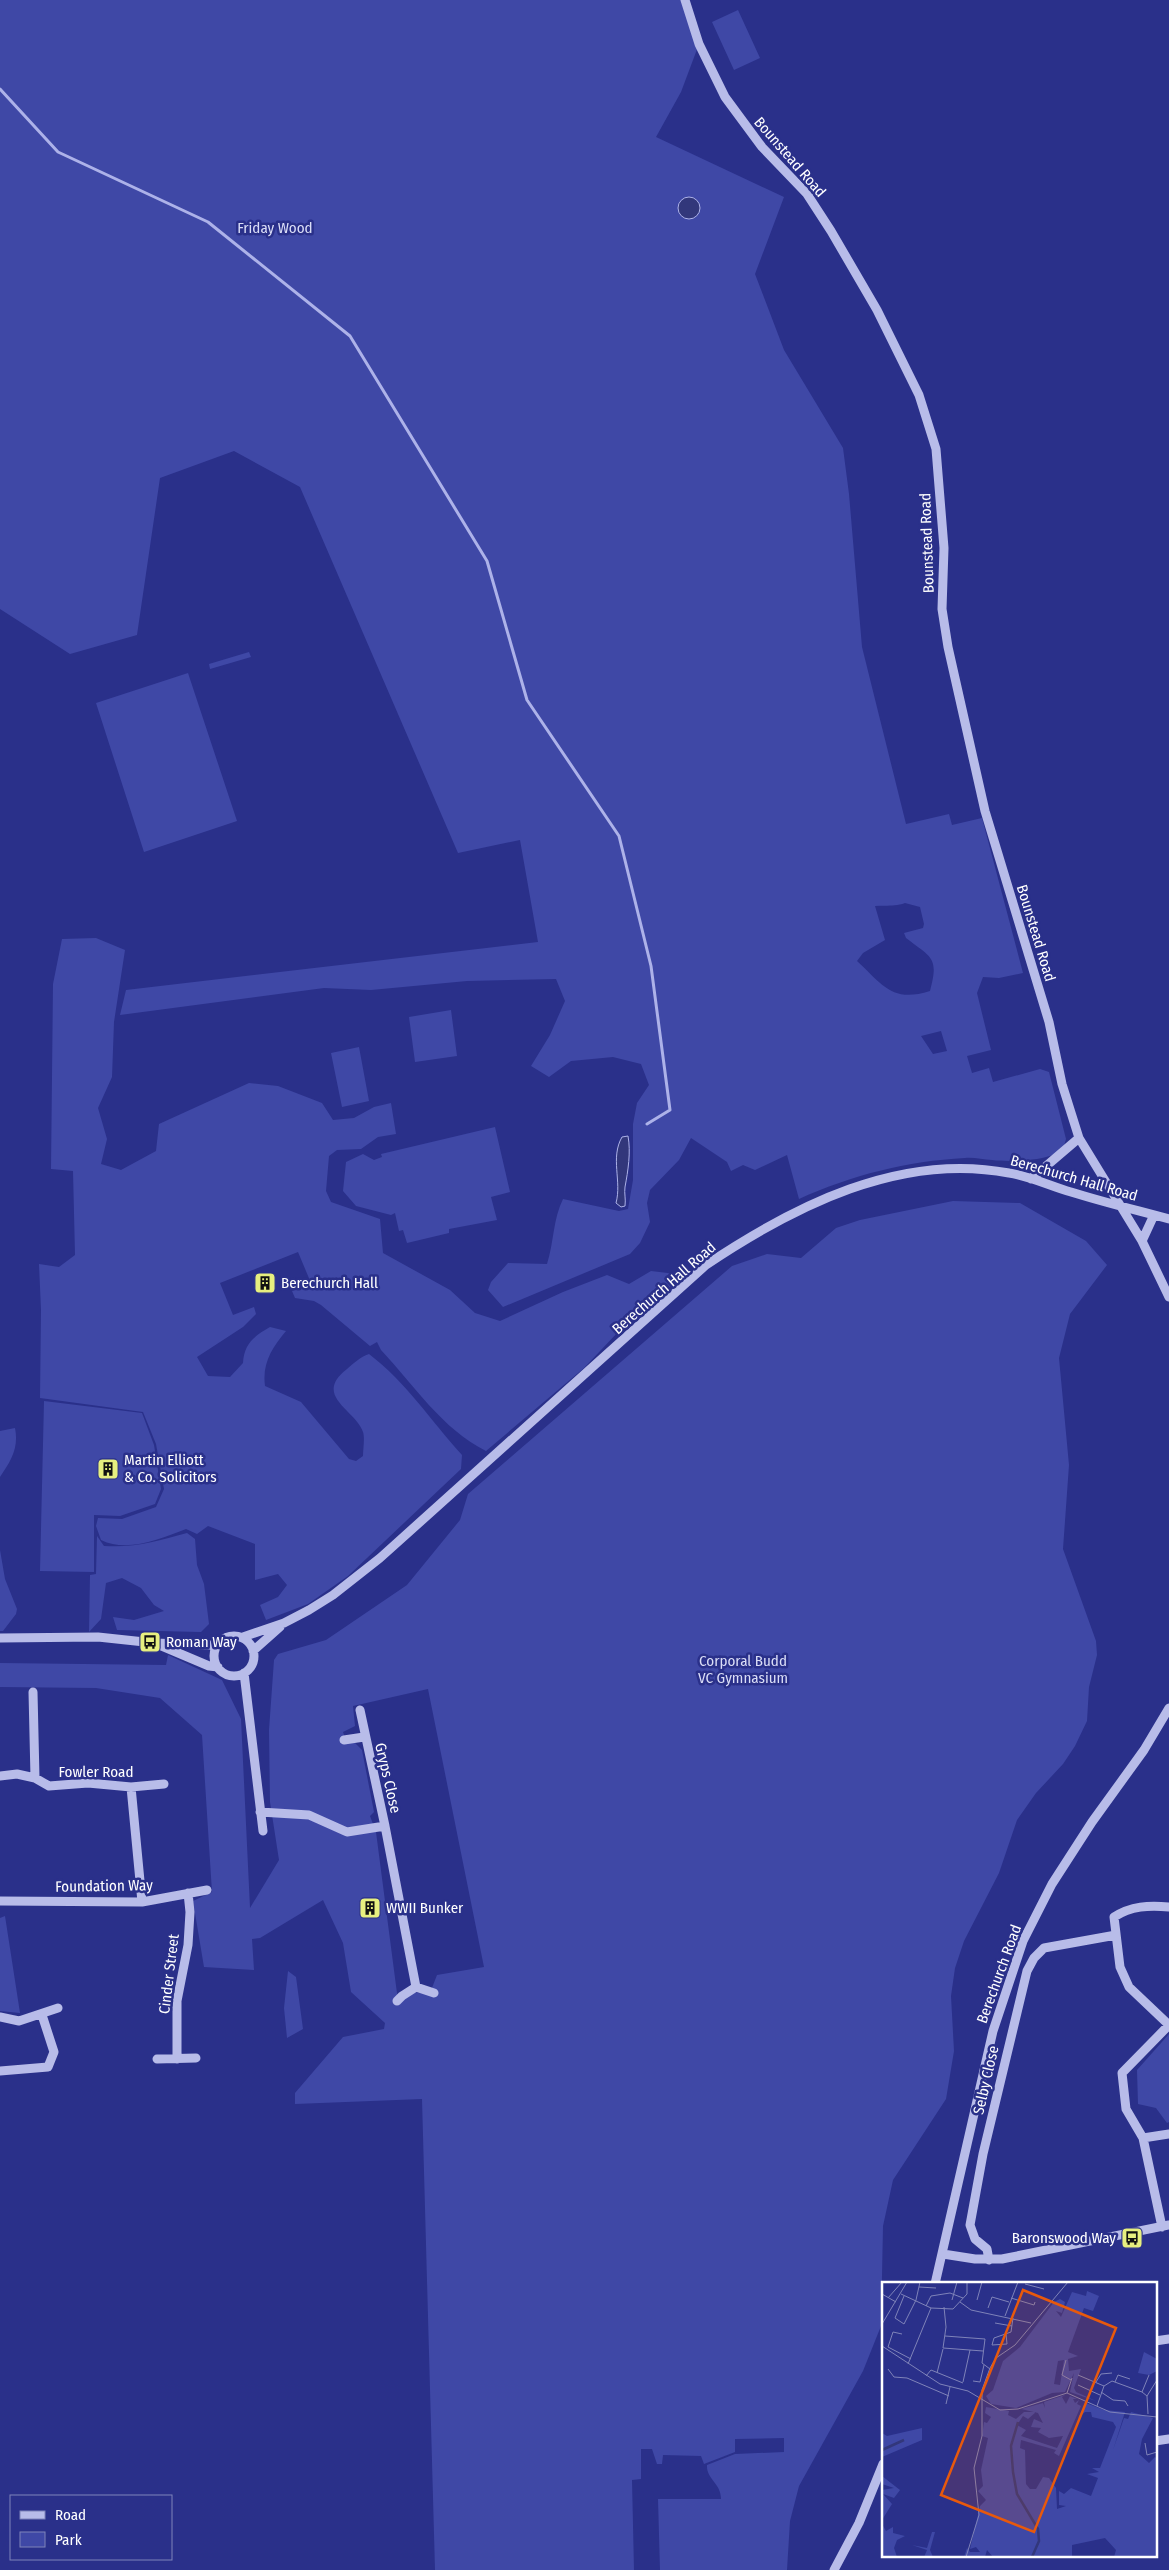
<svg xmlns="http://www.w3.org/2000/svg" width="1169" height="2570" font-family="'Fira Sans Condensed',sans-serif">
	<rect width="100%" height="100%" fill="#2a308a"/>
	<path fill="#3f48a6" fill-rule="evenodd" d="M 0,0 L 685,0 L 699,44 L 681,92 L 656,137 L 784,197 L 755,274 L 784,350 L 843,448 L 849,494 L 862,647 L 906,824 L 949,814 L 952,825 L 982,818 L 1023,973 L 999,978 L 983,977 L 977,993 L 991,1050 L 967,1056 L 972,1073 L 989,1068 L 993,1082 L 1040,1069 L 1049,1072 L 1066,1139 C 1064,1146 1063,1151 1056,1154 C 1038,1161 1011,1162 992,1160 C 983,1160 974,1157 965,1158 C 907,1161 852,1175 799,1199 L 787,1155 L 755,1170 L 743,1165 L 731,1171 L 727,1162 L 691,1138 L 679,1160 L 650,1190 L 647,1203 L 650,1222 L 640,1243 L 630,1254 L 503,1307 L 488,1290 L 491,1282 L 508,1263 L 547,1264 C 554,1242 553,1219 563,1199 L 619,1211 L 628,1209 L 633,1180 L 633,1124 L 637,1103 L 649,1085 L 641,1064 L 613,1057 L 571,1061 L 549,1077 L 531,1066 L 550,1035 L 565,1001 L 556,979 L 467,981 L 371,990 L 324,988 L 120,1015 L 126,990 L 538,942 L 520,840 L 458,853 L 300,487 L 234,451 L 160,478 L 137,635 L 70,654 L 0,609 ZM 905,903 L 920,907 L 924,924 L 923,928 L 904,933 L 906,938 C 932,958 939,957 930,991 C 892,1003 883,985 857,961 L 863,953 L 885,940 L 875,906 C 886,905 894,907 905,903 ZM 941,1031 L 947,1051 L 933,1054 L 921,1036 Z
		M 738,10 L 760,58 L 734,70 L 712,22 Z
		M 249,652 L 251,657 L 210,669 L 209,664 Z
		M 188,673 L 237,821 L 144,852 L 96,703 Z
		M 96,938 L 125,950 L 114,1022 L 112,1077 L 98,1108 L 107,1139 L 101,1164 L 121,1170 L 156,1151 L 159,1124 L 249,1083 L 278,1086 L 322,1103 L 333,1120 L 354,1118 L 374,1107 L 391,1103 L 396,1134 L 378,1137 L 361,1149 L 337,1150 L 329,1156 L 326,1191 L 331,1202 L 380,1219 L 383,1253 L 450,1290 L 475,1313 L 500,1321 L 563,1292 L 607,1275 L 629,1284 L 651,1271 L 676,1274 L 668,1291 L 618,1332 L 584,1368 L 486,1451 C 442,1429 414,1385 381,1350 L 377,1342 L 370,1346 L 321,1305 L 314,1301 L 295,1298 L 292,1291 L 311,1283 L 298,1252 L 220,1283 L 233,1315 L 254,1307 L 256,1314 L 243,1327 L 197,1357 L 208,1376 L 230,1377 L 243,1363 C 244,1344 254,1336 270,1327 L 286,1331 C 272,1348 262,1363 265,1386 L 301,1402 L 349,1459 L 356,1461 L 363,1456 C 363,1449 365,1438 363,1432 C 356,1410 312,1396 347,1369 C 354,1363 360,1357 369,1354 C 406,1382 431,1421 462,1455 L 461,1469 L 348,1576 L 308,1604 L 266,1620 L 260,1605 L 278,1597 L 287,1585 L 278,1574 L 255,1580 L 255,1544 L 208,1526 L 197,1534 L 186,1529 C 160,1539 127,1553 101,1540 L 96,1526 L 98,1518 L 122,1519 L 156,1507 L 164,1489 L 156,1444 L 143,1412 L 40,1398 L 41,1310 L 39,1264 L 59,1267 L 75,1255 L 73,1171 L 51,1169 L 53,984 L 62,939 Z
		M 451,1010 L 457,1056 L 415,1062 L 409,1017 Z
		M 359,1047 L 369,1101 L 342,1107 L 331,1053 Z
		M 495,1127 L 510,1192 L 491,1197 L 497,1220 L 449,1229 L 449,1233 L 407,1243 L 403,1230 L 399,1231 L 395,1213 L 391,1215 L 356,1206 L 343,1191 L 346,1162 L 363,1154 L 374,1160 L 382,1157 L 381,1154 Z
		M 953,1201 L 1020,1203 L 1086,1241 L 1107,1265 L 1070,1314 L 1059,1358 L 1069,1465 L 1063,1549 L 1096,1641 L 1097,1655 L 1089,1687 L 1087,1721 L 1075,1746 L 1063,1764 L 1036,1793 L 1017,1820 L 999,1873 L 964,1941 L 955,1968 L 951,1996 L 954,2051 L 946,2099 L 893,2180 L 883,2226 L 881,2326 L 863,2371 L 799,2486 L 790,2521 L 787,2570 L 660,2570 L 658,2499 L 721,2499 C 721,2483 706,2479 707,2465 L 735,2454 L 784,2452 L 784,2438 L 735,2439 L 735,2452 L 704,2464 L 701,2456 L 663,2455 L 662,2464 L 657,2464 L 652,2449 L 641,2449 L 641,2479 L 632,2480 L 634,2570 L 435,2570 L 422,2099 L 295,2104 L 295,2093 L 343,2037 L 384,2029 L 385,2023 L 351,1992 L 343,1943 L 323,1900 L 260,1938 L 252,1939 L 254,1970 L 204,1967 L 193,1901 L 212,1892 L 202,1735 L 160,1698 L 96,1688 L 0,1687 L 0,1663 L 166,1665 L 168,1655 L 222,1680 L 241,1719 L 250,1908 L 279,1860 L 270,1802 L 269,1730 L 274,1660 L 278,1654 L 326,1640 L 407,1585 L 460,1520 L 468,1494 L 732,1266 L 767,1254 L 801,1258 L 836,1228 L 860,1220 ZM 428,1689 L 484,1967 L 437,1975 L 430,1993 L 407,1992 L 398,2001 L 376,1832 L 370,1816 L 374,1812 L 362,1750 L 354,1742 L 346,1741 L 343,1732 L 355,1726 L 353,1706 Z
		M 44,1401 L 142,1413 L 154,1445 L 161,1489 L 155,1504 L 120,1516 L 94,1515 L 94,1572 L 40,1571 Z
		M 15,1428 C 19,1448 11,1461 0,1477 L 0,1431 Z
		M 187,1533 L 195,1539 L 197,1565 L 204,1584 L 209,1624 L 201,1632 L 117,1630 L 113,1617 L 134,1620 L 164,1611 L 154,1605 L 141,1588 L 122,1578 L 106,1583 L 101,1619 L 89,1632 L 90,1575 L 96,1574 L 97,1536 L 104,1546 C 135,1548 158,1541 187,1533 Z
		M 0,1550 L 5,1579 L 17,1609 L 16,1614 L 3,1631 L 0,1631 Z
		M 5,1916 L 20,2013 L 0,2011 L 0,1918 Z
		M 288,1971 L 296,1977 L 303,2029 L 287,2038 L 284,2008 Z
		M 1169,2034 L 1169,2122 L 1167,2123 L 1156,2108 L 1138,2104 L 1137,2070 Z"/>
	<path fill="#32377b" stroke="#adb2e9" d="M678 208a11 11 0 1 1 22 0a11 11 0 1 1-22 0Z
		M 628,1136 C 631,1152 628,1171 625,1187 C 624,1193 626,1199 625,1206 L 621,1207 L 616,1203 C 622,1181 610,1158 622,1137 Z"/>
	<g fill="none" stroke-linecap="round" stroke-linejoin="round">
		<path stroke="#adb2e9" stroke-width="3" d="M 0,89 L 58,152 L 208,222 L 350,336 L 487,561 L 527,700 L 619,836 L 651,966 L 670,1110 L 647,1124"/>
		<path stroke="#b8bce9" stroke-width="9" d="M 685,0 L 699,44 L 725,97 L 762,147 L 807,194 L 831,231 L 877,310 L 919,395 L 936,449 L 944,548 L 942,609 L 948,647 L 985,811 L 1049,1022 L 1062,1084 L 1079,1138 L 1142,1241 L 1169,1297
			M 1031,1179 L 1079,1138
			M 1142,1241 L 1154,1215
			M214 1656a20 20 0 1 1 40 0a20 20 0 1 1-40 0Z
			M 243,1637 L 284,1623 L 309,1610 L 333,1595 L 380,1558 L 706,1265 C 794,1206 900,1152 1009,1173 C 1030,1176 1050,1186 1071,1192 C 1103,1202 1136,1210 1169,1219
			M 0,1638 L 98,1637 L 154,1643 L 211,1645 L 215,1648
			M 157,1644 L 209,1666 L 218,1667
			M 253,1651 L 280,1627
			M 244,1673 L 263,1831
			M 33,1692 L 35,1778
			M 360,1710 L 385,1826
			M 344,1740 L 364,1737
			M 0,1776 L 17,1774 L 35,1778 L 49,1786 L 88,1783 L 131,1787 L 164,1784
			M 131,1787 L 142,1902
			M 260,1812 L 309,1815 L 347,1832 L 385,1826 L 416,1987 L 402,1996 L 397,2001
			M 0,1901 L 142,1902 L 207,1890
			M 416,1987 L 434,1993
			M 0,2017 L 19,2021 L 58,2008
			M 157,2059 L 196,2058
			M 177,2059 L 177,2001 L 188,1945 L 190,1912 L 188,1893
			M 0,2071 L 48,2067 L 54,2052 L 42,2015
			M 1143,2138 L 1169,2134
			M 1162,2227 L 1143,2138 L 1126,2109 L 1122,2073 L 1169,2025 L 1129,1987 L 1120,1967 L 1114,1917 C 1131,1906 1149,1905 1169,1907
			M 943,2254 L 975,2259 L 1002,2259 L 1169,2225
			M 989,2260 L 987,2249 L 975,2239 L 970,2225 L 983,2154 L 1027,1971 L 1034,1958 L 1044,1948 L 1116,1935
			M 935,2284 L 993,2031 L 1023,1941 L 1052,1884 L 1092,1822 L 1144,1750 L 1169,1708
			M 1155,2341 L 1169,2339
			M 1155,2441 L 1169,2439
			M 834,2570 L 859,2523 L 883,2464"/>
	</g>
	<defs>
		<g id="building-square" transform="scale(1.125)"><rect x="-9" y="-9" width="18" height="18" rx="4" fill="#e7ef7f" stroke="#2a308a"/><path d="M-4-6H4V6H1V3H-1V6H-4ZM-2.5-4.3h1.7v1.8h-1.7ZM.8-4.3h1.7v1.8H.8ZM-2.5-1h1.7V.8h-1.7ZM.8-1h1.7V.8H.8Z" fill="#111"/></g>
		<g id="bus-square" transform="scale(1.125)"><rect x="-9" y="-9" width="18" height="18" rx="4" fill="#e7ef7f" stroke="#2a308a"/><path d="M-5-6H5V4H4V6H2V4H-2V6H-4V4H-5ZM-3.5-4V0h7V-4ZM-3.5 1.2v1.5H-2V1.2ZM2 1.2v1.5H3.5V1.2Z" fill="#111"/></g>
	</defs>
	<g fill-rule="evenodd">
		<use href="#building-square" x="265" y="1283"/>
		<use href="#building-square" x="108" y="1469"/>
		<use href="#bus-square" x="150" y="1642"/>
		<use href="#building-square" x="370" y="1908"/>
		<use href="#bus-square" x="1132" y="2238"/>
	</g>
	<g text-anchor="middle" stroke-width="5" stroke-linejoin="round" paint-order="stroke">
		<g font-size="15" fill="#fff" stroke="#2a308a">
			<text transform="translate(790 157) rotate(49)" y="5">Bounstead Road</text>
			<text transform="translate(927 543) rotate(-92)" y="5">Bounstead Road</text>
			<text transform="translate(1036 933) rotate(73)" y="5">Bounstead Road</text>
			<text transform="translate(1074 1178) rotate(16)" y="5">Berechurch Hall Road</text>
			<text transform="translate(664 1288) rotate(-41)" y="5">Berechurch Hall Road</text>
			<text x="96" y="1777">Fowler Road</text>
			<text transform="translate(388 1778) rotate(77)" y="5">Gryps Close</text>
			<text transform="translate(104 1886) rotate(-1)" y="5">Foundation Way</text>
			<text transform="translate(169 1974) rotate(-83)" y="5">Cinder Street</text>
			<text transform="translate(999 1974) rotate(-70)" y="5">Berechurch Road</text>
			<text transform="translate(986 2080) rotate(-77)" y="5">Selby Close</text>
		</g>
		<g font-size="15" fill="#dbdef7" stroke="#2a308a">
			<text x="275" y="233">Friday Wood</text>
			<text x="743" y="1666">Corporal Budd<tspan x="743" dy="17">VC Gymnasium</tspan></text>
		</g>
		<g font-size="15" fill="#fff" stroke="#2a308a" text-anchor="start">
			<text x="281" y="1288">Berechurch Hall</text>
			<text x="124" y="1465">Martin Elliott<tspan x="124" dy="17">&amp; Co. Solicitors</tspan></text>
			<text x="166" y="1647">Roman Way</text>
			<text x="386" y="1913">WWII Bunker</text>
			<text x="1116" y="2243" text-anchor="end">Baronswood Way</text>
		</g>
	</g>
	<g transform="translate(882 2282)">
		<rect width="275" height="275" fill="#2a308a"/>
		<path d="M 205,9 L 217,14 L 211,29 L 202,26 L 186,70 L 196,74 L 186,77 L 187,89 L 199,87 L 192,106 L 194,110 L 214,119 L 188,110 L 192,91 L 183,110 L 170,111 L 134,126 L 109,122 L 104,114 L 111,108 L 121,79 L 138,65 L 172,20 L 178,17 L 183,20 L 180,31 L 174,29 L 179,35 L 190,10 L 204,14 ZM 182,78 L 178,103 L 172,102 L 176,79 ZM 262,70 L 275,77 L 275,89 L 267,93 L 256,91 ZM 183,113 L 180,115 L 184,122 L 188,114 L 195,117 L 191,117 L 193,121 L 197,118 L 195,122 L 199,124 L 177,174 L 172,171 L 174,168 L 139,158 L 138,166 L 143,168 L 144,202 L 148,207 L 154,207 L 161,195 L 167,196 L 174,206 L 175,227 L 184,224 L 177,223 L 177,209 L 182,212 L 189,206 L 209,214 L 216,196 L 205,192 L 217,190 L 210,186 L 218,186 L 234,145 L 231,140 L 210,135 L 209,130 L 203,130 L 196,136 L 204,121 L 222,128 L 243,130 L 231,168 L 242,136 L 246,137 L 249,130 L 271,136 L 260,157 L 257,172 L 267,181 L 273,175 L 275,177 L 275,275 L 232,275 L 234,268 L 223,256 L 190,263 L 190,275 L 111,275 L 105,268 L 103,275 L 82,275 L 85,266 L 88,270 L 98,270 L 94,265 L 88,267 L 98,224 L 104,218 L 96,209 L 101,204 L 99,188 L 106,156 L 100,154 L 102,140 L 105,141 L 109,135 L 103,131 L 104,125 L 127,129 L 126,133 L 134,137 L 142,130 L 154,130 L 146,137 L 141,134 L 135,143 L 144,148 L 139,154 L 175,166 L 181,154 L 167,156 L 156,150 L 159,146 L 149,145 L 152,137 L 161,141 L 156,131 L 139,127 L 161,121 L 163,126 L 162,120 ZM 40,146 L 40,158 L 0,175 L 0,151 L 5,154 ZM 0,194 L 18,208 L 12,216 L 1,212 L 10,222 L 0,238 L 0,208 L 12,206 L 0,202 ZM 0,242 L 4,249 L 11,245 L 11,251 L 23,254 L 15,258 L 12,266 L 15,275 L 0,275 ZM 50,250 L 53,250 L 48,268 L 51,275 L 42,275 L 45,268 L 30,263 L 45,266 Z" fill="#3f48a6" fill-rule="evenodd"/>
		<path fill="none" stroke="#32377b" stroke-width="2.5" d="M 136,140 L 129,164 L 131,190 L 135,212 L 156,247 L 157,259 L 150,275M 0,168 L 22,158"/>
		<path fill="none" stroke="#7f83b9" stroke-width="1" d="M 143,2 L 162,7M 37,5 L 54,6M 0,12 L 14,20M 19,12 L 49,26 L 71,27 L 85,12 L 85,0M 22,14 L 13,36 L 22,42 L 34,18 L 38,0M 6,16 L 20,0M 129,16 L 152,23 L 153,20M 70,18 L 75,0M 95,18 L 100,0M 78,20 L 89,28 L 149,41M 44,24 L 49,14 L 68,11 L 81,16M 62,25 L 64,45 L 61,66 L 101,69M 106,26 L 110,15 L 127,20M 123,34 L 136,0M 113,41 L 130,44M 0,42 L 25,0M 275,42 L 275,69M 20,52 L 11,50 L 6,65 L 29,77M 124,52 L 125,62 L 110,63 L 112,56 L 129,50 L 131,36M 63,54 L 103,57 L 100,81 L 108,87M 0,64 L 58,102 L 86,109 L 118,128 L 136,127 L 185,111 L 190,96M 184,78 L 180,93 L 189,98M 26,82 L 49,26M 6,87 L 12,95 L 25,96 L 67,114M 55,91 L 61,67M 196,93 L 222,104M 44,94 L 49,88 L 81,101M 91,99 L 98,100 L 102,83M 81,100 L 88,68M 214,100 L 219,92 L 230,91M 233,100 L 236,93 L 248,97M 196,103 L 218,113M 219,110 L 231,118 L 243,119 L 246,124M 260,110 L 267,93M 185,111 L 228,130 L 275,135M 265,114 L 275,98M 64,122 L 68,105M 215,124 L 222,104 L 230,99 L 260,110 L 265,114 L 266,132M 263,161 L 265,173 L 275,170M 84,275 L 97,233 L 92,186 L 100,154 L 100,108 L 108,86 L 114,76 L 133,63 L 186,0"/>
		<path fill="#e8590c" fill-opacity="0.15" stroke="#e8590c" stroke-width="2.5" d="M 141,8 L 234,46 L 152,250 L 59,213 Z"/>
		<rect width="275" height="275" fill="none" stroke="#fff" stroke-width="2.5"/>
	</g>
	<rect x="10" y="2495" width="162" height="65" fill="#2a308a" stroke="#7f83b9"/>
	<rect x="20" y="2511" width="25" height="8" fill="#b8bce9" stroke="#7f83b9"/>
	<text x="55" y="2520" font-size="15" fill="#ffffff">Road</text>
	<rect x="20" y="2532" width="25" height="15" fill="#3f48a6" stroke="#7f83b9"/>
	<text x="55" y="2545" font-size="15" fill="#ffffff">Park</text>
</svg>
